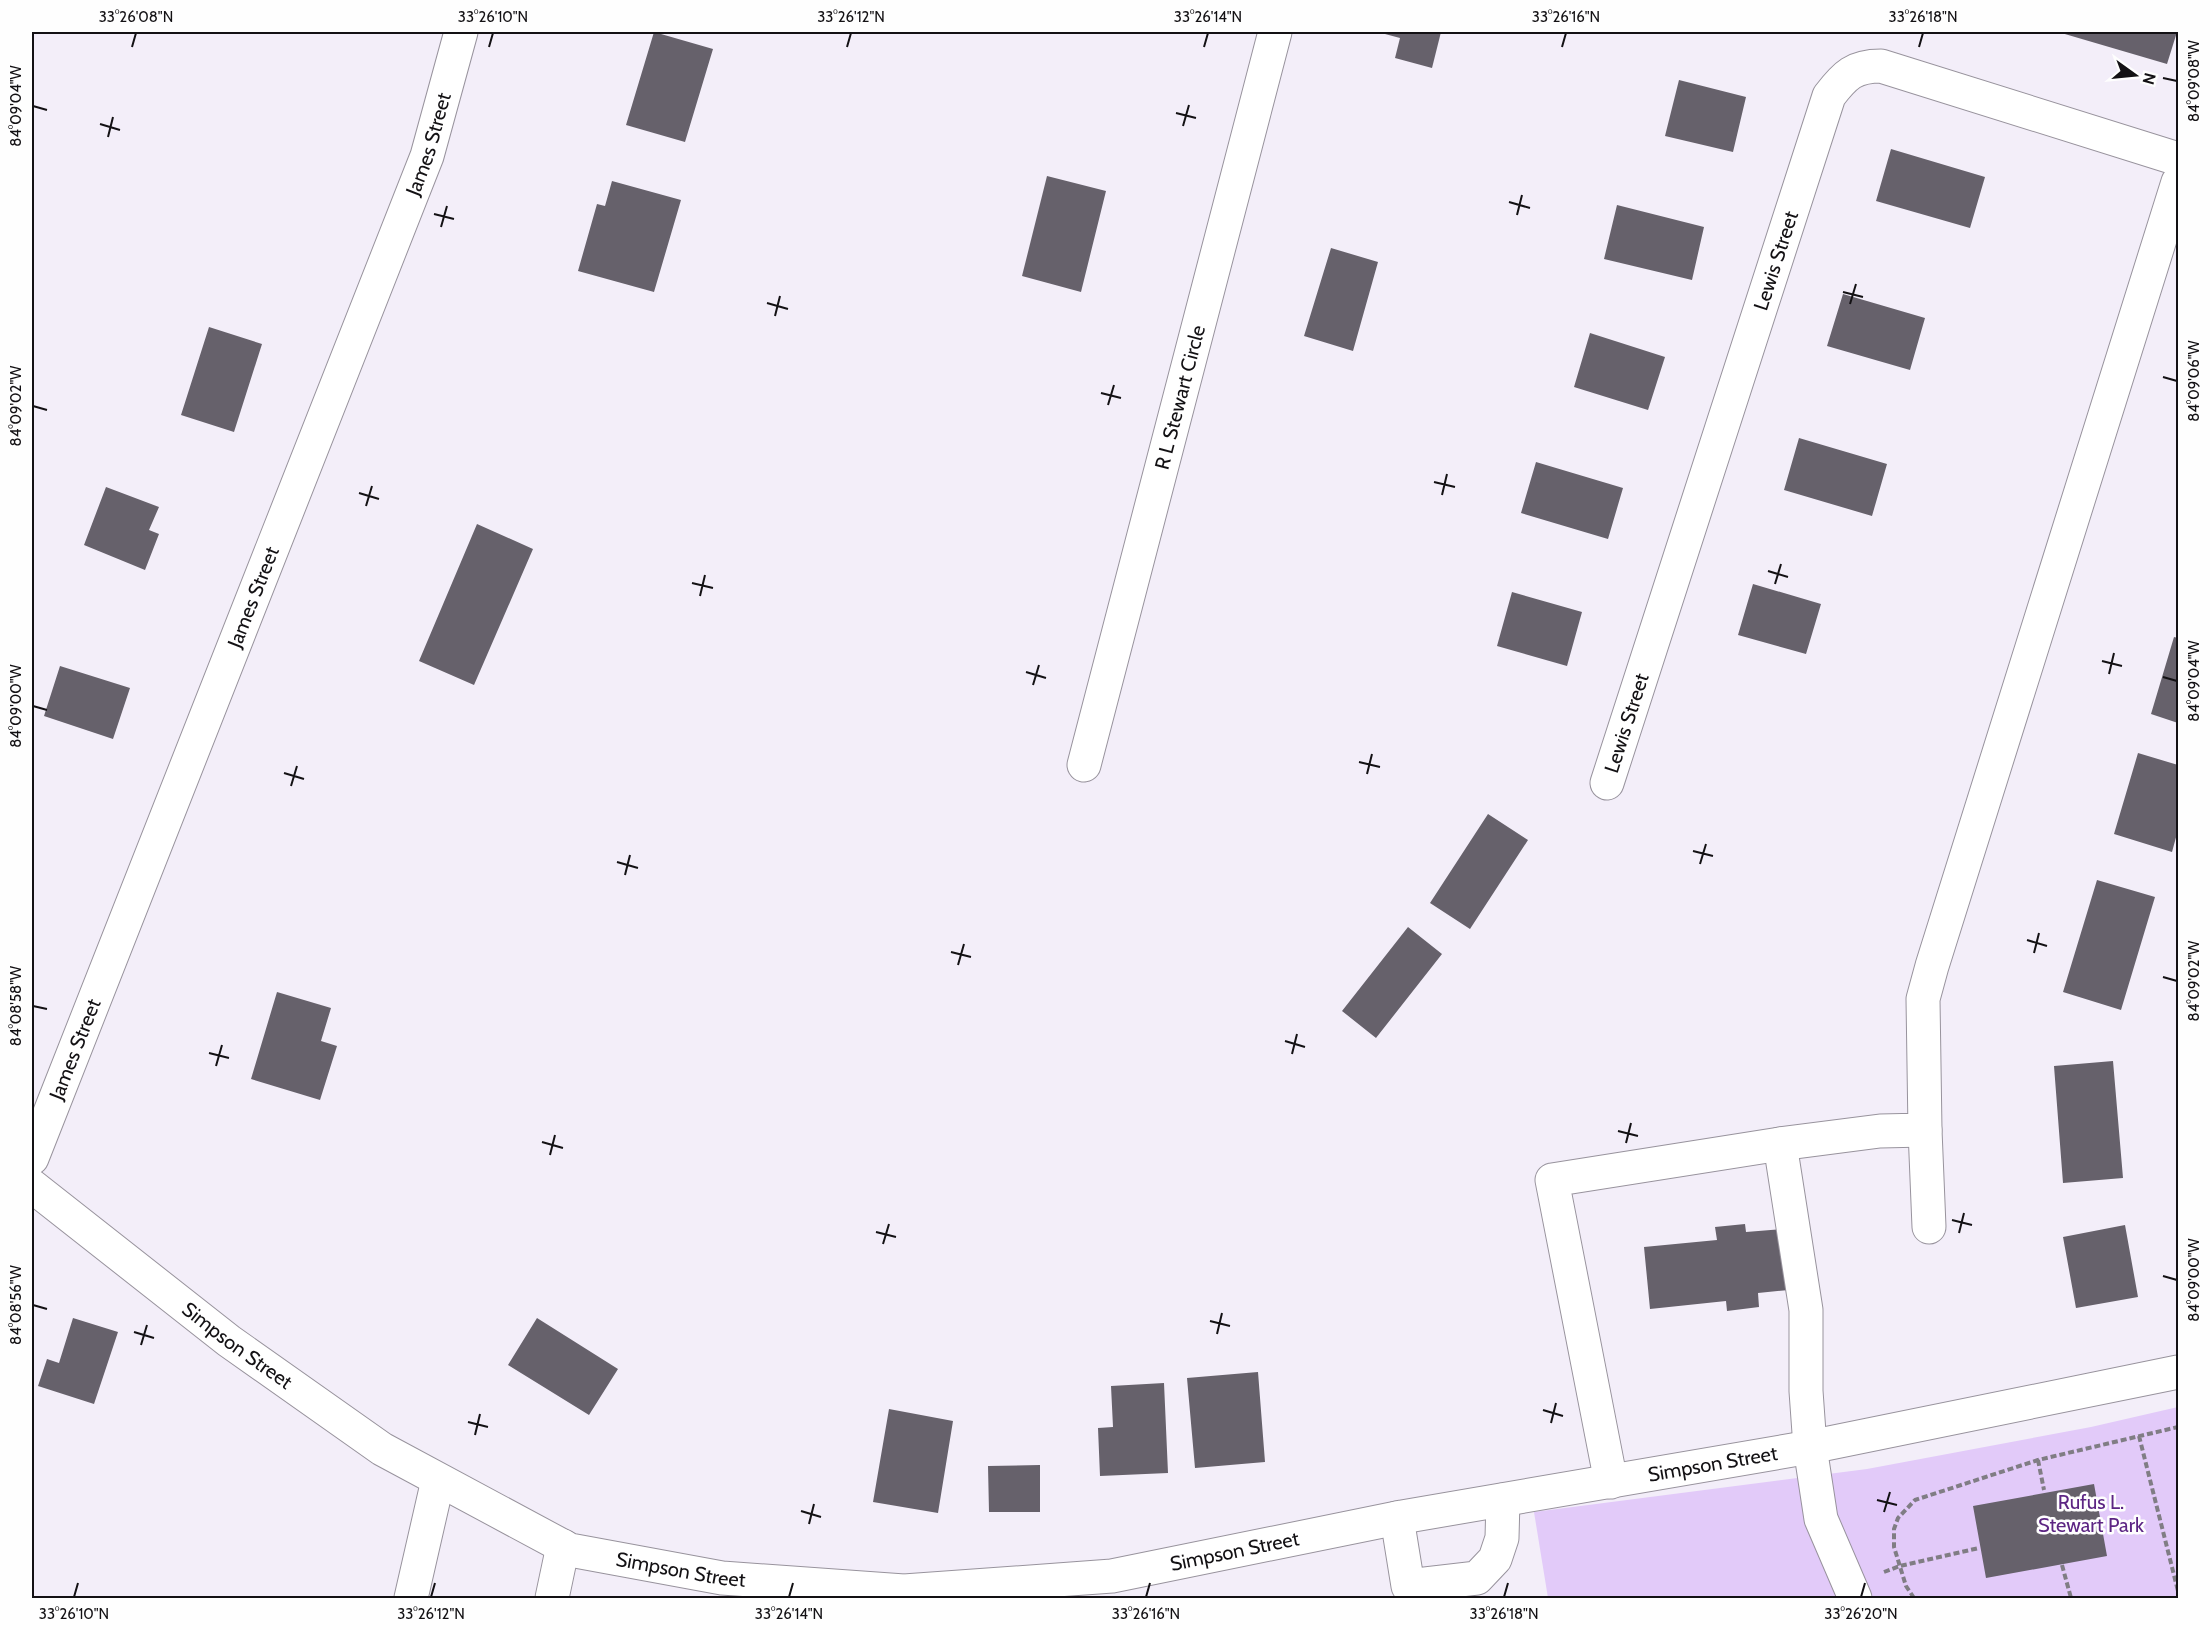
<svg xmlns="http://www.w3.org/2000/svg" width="2210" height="1630" font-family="Cabin,sans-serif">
	<rect width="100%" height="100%" fill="#f3eef9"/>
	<path fill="#e2caf9" d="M 2178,1407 L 2178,1598 L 1548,1598 L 1534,1512 L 1867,1469 L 2091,1427 Z"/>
	<path fill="#66616b" d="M 654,32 L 713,49 L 685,142 L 626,125 Z
		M 1385,32 L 1441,32 L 1432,68 L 1395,58 L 1400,38 L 1385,34 Z
		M 2058,32 L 2177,32 L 2167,64 Z
		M 1679,80 L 1746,97 L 1733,152 L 1665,136 Z
		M 1891,149 L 1985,177 L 1970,228 L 1876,201 Z
		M 1047,176 L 1106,191 L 1081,292 L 1022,276 Z
		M 612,181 L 681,200 L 654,292 L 578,271 L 597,204 L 605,206 Z
		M 1617,205 L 1704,227 L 1692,280 L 1604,259 Z
		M 1331,248 L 1378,262 L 1353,351 L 1304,336 Z
		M 1843,294 L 1925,318 L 1910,370 L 1827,346 Z
		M 209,327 L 262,344 L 234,432 L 181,415 Z
		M 1590,333 L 1665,357 L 1648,410 L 1574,387 Z
		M 1799,438 L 1887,464 L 1872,516 L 1784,490 Z
		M 1536,462 L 1623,488 L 1608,539 L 1521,513 Z
		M 106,487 L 159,507 L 149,530 L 159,534 L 145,570 L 84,545 Z
		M 477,524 L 533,549 L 474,685 L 419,661 Z
		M 1753,584 L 1821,604 L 1806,654 L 1738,635 Z
		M 1512,592 L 1582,612 L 1567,666 L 1497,646 Z
		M 2174,637 L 2178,638 L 2178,723 L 2151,714 Z
		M 60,666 L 130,688 L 113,739 L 44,716 Z
		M 2138,753 L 2178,765 L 2178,830 L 2172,852 L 2114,834 Z
		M 1488,814 L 1528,840 L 1470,929 L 1430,903 Z
		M 2097,880 L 2155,897 L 2121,1010 L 2063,992 Z
		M 1408,927 L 1442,954 L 1376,1038 L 1342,1011 Z
		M 277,992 L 331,1008 L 321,1041 L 337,1046 L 320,1100 L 251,1079 Z
		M 2113,1061 L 2123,1178 L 2063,1183 L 2054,1066 Z
		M 1745,1224 L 1746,1232 L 1783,1229 L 1789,1290 L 1758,1293 L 1759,1307 L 1727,1311 L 1726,1301 L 1650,1309 L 1644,1247 L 1717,1240 L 1715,1227 Z
		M 2125,1225 L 2138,1297 L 2076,1308 L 2063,1237 Z
		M 73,1318 L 118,1332 L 94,1404 L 38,1386 L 47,1359 L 59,1363 Z
		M 537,1318 L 618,1369 L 589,1415 L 508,1365 Z
		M 1258,1372 L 1265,1462 L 1195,1468 L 1187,1378 Z
		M 1164,1383 L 1168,1473 L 1100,1476 L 1098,1428 L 1113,1427 L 1111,1386 Z
		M 889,1409 L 953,1421 L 938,1513 L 873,1502 Z
		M 1040,1465 L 1040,1512 L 989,1512 L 988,1466 Z
		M 2094,1484 L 2107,1556 L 1986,1578 L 1973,1506 Z"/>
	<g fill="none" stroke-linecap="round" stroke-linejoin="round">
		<g stroke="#98939d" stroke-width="35">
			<g id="minor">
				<path id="s1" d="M 1084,765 L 1275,32"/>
				<path id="s2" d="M 1607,783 L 1829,96 C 1845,75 1854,66 1881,66 L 2178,159"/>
				<path d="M 1925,1130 L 1929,1227"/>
				<path d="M 1780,1144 L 1806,1310 L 1806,1391 L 1810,1447 L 1821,1519 L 1855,1598"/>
				<path id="s3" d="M 32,1158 L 427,156 L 461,32"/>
				<path id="s4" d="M 32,1186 L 229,1341 L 382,1449 L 570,1550 L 722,1578 L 904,1591 L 1112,1576 L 1402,1517 L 1810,1447 L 2178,1372"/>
				<path d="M 1611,1482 L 1552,1180 L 1780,1144 L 1880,1131 L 1925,1130 L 1923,999 L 1932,966 L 2178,182"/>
				<path d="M 1397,1518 L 1408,1586 L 1477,1578 L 1495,1559 L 1502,1538 L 1503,1500"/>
				<path d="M 411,1598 L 438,1480"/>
				<path d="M 552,1598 L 563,1546"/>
			</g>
		</g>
		<path stroke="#807d84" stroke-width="4" stroke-dasharray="6 3" stroke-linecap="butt" d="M 2139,1436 L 2178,1591
			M 2038,1460 L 2044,1490
			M 2062,1565 L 2071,1598
			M 1884,1572 L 1900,1566 L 1979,1548
			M 1914,1598 L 1906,1586 L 1894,1547 L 1894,1529 L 1898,1518 L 1915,1500 L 2038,1460 L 2178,1427"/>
		<use href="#minor" stroke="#fff" stroke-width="33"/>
	</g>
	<path fill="none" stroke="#131114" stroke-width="2" d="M 132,47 L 136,33M 489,47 L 493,33M 847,47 L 851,33M 1204,47 L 1208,33M 1562,47 L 1566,33M 1919,47 L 1923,33M 2163,78 L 2177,81M 33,106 L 47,110M 1176,113 L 1196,118M 100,124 L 120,130M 1183,126 L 1189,105M 108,137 L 113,117M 1509,202 L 1530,208M 434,214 L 454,219M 1517,215 L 1522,195M 441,227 L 447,206M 1843,292 L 1863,297M 767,303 L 788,309M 1850,304 L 1856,284M 775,316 L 780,296M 2163,377 L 2177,381M 1101,393 L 1121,398M 1108,405 L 1114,385M 33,406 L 47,410M 1434,482 L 1455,487M 359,493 L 379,499M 1442,495 L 1447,474M 366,506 L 372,486M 1768,571 L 1788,577M 692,583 L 713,588M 1775,584 L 1781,564M 700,596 L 705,575M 2102,661 L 2122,666M 1026,672 L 1046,678M 2109,674 L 2114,653M 2163,677 L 2177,681M 1033,685 L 1039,665M 33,706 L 47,710M 1359,762 L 1380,767M 284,773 L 304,779M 1367,774 L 1372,754M 291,786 L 297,766M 1693,851 L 1713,856M 617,862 L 638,868M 1700,864 L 1706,844M 625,875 L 630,855M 2027,940 L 2047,946M 951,952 L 971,957M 2034,953 L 2039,933M 958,965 L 964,944M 2163,977 L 2177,981M 33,1006 L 47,1009M 1285,1041 L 1305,1047M 209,1053 L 229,1058M 1292,1054 L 1297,1034M 216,1066 L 222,1045M 1618,1131 L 1638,1136M 542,1142 L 563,1148M 1626,1143 L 1631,1123M 550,1155 L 555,1135M 1952,1220 L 1972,1225M 876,1232 L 896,1237M 1959,1233 L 1964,1213M 883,1244 L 889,1224M 2163,1276 L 2177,1280M 33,1305 L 47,1309M 1210,1321 L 1230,1326M 134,1332 L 154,1338M 1217,1334 L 1222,1313M 141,1345 L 147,1325M 1543,1410 L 1563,1416M 468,1422 L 488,1427M 1551,1423 L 1556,1403M 475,1435 L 480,1414M 1877,1500 L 1897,1505M 801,1511 L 821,1517M 1884,1512 L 1890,1492M 809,1524 L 814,1504M 74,1597 L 78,1583M 431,1597 L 435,1583M 789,1597 L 793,1583M 1146,1597 L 1150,1583M 1504,1597 L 1508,1583M 1861,1597 L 1865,1583"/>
	<g text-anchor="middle" stroke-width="5" stroke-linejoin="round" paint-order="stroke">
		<g font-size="20" fill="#131114" stroke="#fefefe">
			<text dy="7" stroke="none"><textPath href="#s3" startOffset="1089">James Street</textPath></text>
			<text dy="7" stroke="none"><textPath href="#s2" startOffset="549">Lewis Street</textPath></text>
			<text dy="7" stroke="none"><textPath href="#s1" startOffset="380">R L Stewart Circle</textPath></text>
			<text dy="7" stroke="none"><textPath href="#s3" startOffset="603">James Street</textPath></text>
			<text dy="7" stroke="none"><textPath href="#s2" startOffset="63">Lewis Street</textPath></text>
			<text dy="7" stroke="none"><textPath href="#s3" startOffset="117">James Street</textPath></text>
			<text dy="7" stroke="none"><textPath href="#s4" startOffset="260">Simpson Street</textPath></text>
			<text dy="7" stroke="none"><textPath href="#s4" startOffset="1808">Simpson Street</textPath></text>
			<text dy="7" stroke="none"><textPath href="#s4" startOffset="1322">Simpson Street</textPath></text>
			<text dy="7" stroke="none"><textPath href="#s4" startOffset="764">Simpson Street</textPath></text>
		</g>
		<g font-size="20" fill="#5c2583" stroke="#fefefe">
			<text x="2091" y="1509">Rufus L.<tspan x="2091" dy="23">Stewart Park</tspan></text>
		</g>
	</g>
	<rect width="2210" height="1630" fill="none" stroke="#fefefe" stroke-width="66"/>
	<g transform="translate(2135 75) rotate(105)" stroke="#fefefe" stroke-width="4.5" paint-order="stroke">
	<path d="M0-4.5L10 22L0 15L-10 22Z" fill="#131114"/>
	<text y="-9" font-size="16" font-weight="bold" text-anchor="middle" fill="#131114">N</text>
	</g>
	<rect x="33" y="33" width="2144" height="1564" fill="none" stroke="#131114" stroke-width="2"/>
	<g font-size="15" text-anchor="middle" fill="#131114">
		<text x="136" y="22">33°26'08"N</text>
		<text x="493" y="22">33°26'10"N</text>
		<text x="851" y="22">33°26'12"N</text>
		<text x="1208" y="22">33°26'14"N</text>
		<text x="1566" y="22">33°26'16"N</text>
		<text x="1923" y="22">33°26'18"N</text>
		<text transform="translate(2194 81) rotate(-90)" y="5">84°09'08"W</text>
		<text transform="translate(16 106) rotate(-90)" y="5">84°09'04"W</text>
		<text transform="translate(2194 381) rotate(-90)" y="5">84°09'06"W</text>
		<text transform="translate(16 406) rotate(-90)" y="5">84°09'02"W</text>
		<text transform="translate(2194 681) rotate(-90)" y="5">84°09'04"W</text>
		<text transform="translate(16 706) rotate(-90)" y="5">84°09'00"W</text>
		<text transform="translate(2194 981) rotate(-90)" y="5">84°09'02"W</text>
		<text transform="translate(16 1006) rotate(-90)" y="5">84°08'58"W</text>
		<text transform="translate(2194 1280) rotate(-90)" y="5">84°09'00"W</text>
		<text transform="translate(16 1305) rotate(-90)" y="5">84°08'56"W</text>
		<text x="74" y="1619">33°26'10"N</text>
		<text x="431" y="1619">33°26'12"N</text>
		<text x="789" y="1619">33°26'14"N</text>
		<text x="1146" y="1619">33°26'16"N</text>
		<text x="1504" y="1619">33°26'18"N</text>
		<text x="1861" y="1619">33°26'20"N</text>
	</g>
</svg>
